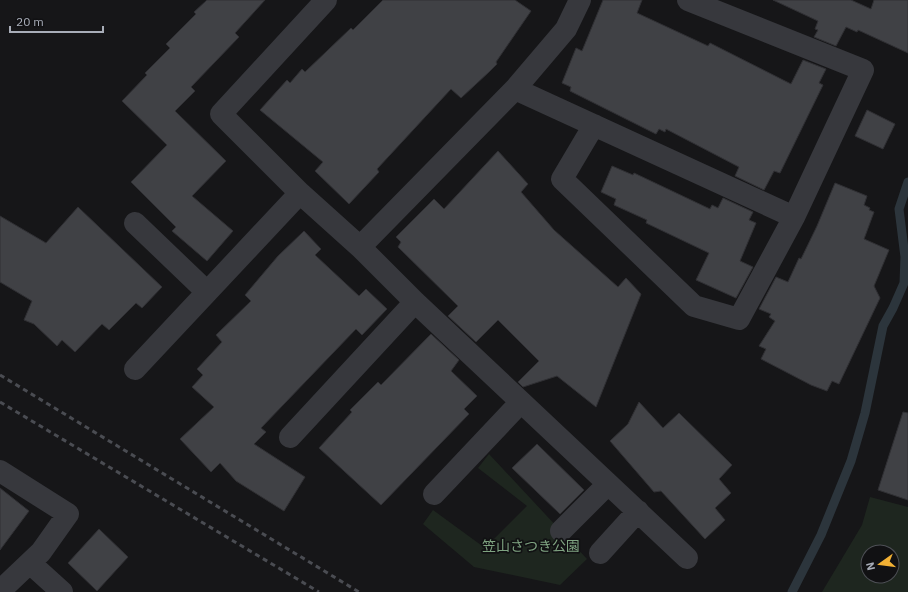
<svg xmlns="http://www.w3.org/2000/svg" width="908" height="592" font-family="'IBM Plex Sans','Noto Sans JP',sans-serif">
	<rect width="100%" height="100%" fill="#161618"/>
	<path fill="#1e261f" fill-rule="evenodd" d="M 489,454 L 587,559 L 560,585 L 474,567 L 423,524 L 433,510 L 485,548 L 527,506 L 478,468 Z
		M 870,497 L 908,507 L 908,592 L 822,592 L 862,525 ZM 868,552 L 892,552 L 892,576 L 868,576 Z"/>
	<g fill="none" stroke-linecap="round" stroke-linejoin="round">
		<path stroke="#2c353c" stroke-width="9" d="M 792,592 L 821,535 L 851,461 L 865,413 L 883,326 L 893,308 L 904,283 L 905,257 L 899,209 L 908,182"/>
	</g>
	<path fill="#404145" stroke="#303034" d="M 207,0 L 265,0 L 235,33 L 239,37 L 191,87 L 195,91 L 175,111 L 226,161 L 192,196 L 233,231 L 207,261 L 172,231 L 176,227 L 131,182 L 167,145 L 122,101 L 147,75 L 145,73 L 170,48 L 166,44 L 196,14 L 194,12 Z
		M 383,0 L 515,0 L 531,11 L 496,62 L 497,64 L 489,72 L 461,98 L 451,89 L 377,169 L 379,172 L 349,204 L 315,171 L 323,162 L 260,110 L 287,80 L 290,83 L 302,69 L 305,72 L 351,28 L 353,30 Z
		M 603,0 L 642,0 L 637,13 L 708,46 L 710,43 L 791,84 L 803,60 L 826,69 L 819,83 L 823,85 L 780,173 L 774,171 L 764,190 L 735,176 L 739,167 L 666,129 L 665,132 L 659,129 L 656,134 L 570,91 L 571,87 L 562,83 L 576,48 L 582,51 Z
		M 773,0 L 851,0 L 871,9 L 874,0 L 908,0 L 908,53 L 858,30 L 857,32 L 846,27 L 836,46 L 814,37 L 818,30 L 815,29 L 818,21 Z
		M 867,110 L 895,124 L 883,149 L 855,136 Z
		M 498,151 L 528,184 L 521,192 L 554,230 L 618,287 L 626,278 L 641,294 L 596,407 L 557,376 L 523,387 L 518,382 L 539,361 L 498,320 L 476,342 L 448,316 L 458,306 L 398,247 L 401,242 L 396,237 L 434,199 L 444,209 Z
		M 612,166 L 633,175 L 634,173 L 710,209 L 712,205 L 718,208 L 723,198 L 753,212 L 749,220 L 756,223 L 740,261 L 753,267 L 736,298 L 696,280 L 709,253 L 646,223 L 647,220 L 614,205 L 616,199 L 601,192 Z
		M 835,183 L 867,196 L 864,205 L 870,208 L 869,210 L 874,212 L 864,239 L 889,250 L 874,286 L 880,298 L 839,384 L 832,381 L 827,391 L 811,385 L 761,359 L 766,349 L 759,346 L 775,321 L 769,317 L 771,314 L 759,309 L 776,277 L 788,282 L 799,258 L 801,259 L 817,226 Z
		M 78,207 L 162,287 L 142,308 L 136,303 L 109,330 L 102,324 L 75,352 L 62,340 L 57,346 L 34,324 L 24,320 L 32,301 L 0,282 L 0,216 L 46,243 Z
		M 304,231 L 321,249 L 315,255 L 359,296 L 366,289 L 387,309 L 362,335 L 356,329 L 261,428 L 266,432 L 254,444 L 305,477 L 284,511 L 236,481 L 220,463 L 211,472 L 180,439 L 214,407 L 192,387 L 203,375 L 197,369 L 222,342 L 216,335 L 251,301 L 245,295 L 278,256 Z
		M 431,334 L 459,360 L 451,371 L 477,396 L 464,409 L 469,414 L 381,505 L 319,448 L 352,412 L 350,410 L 378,382 L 381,385 Z
		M 639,402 L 663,428 L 679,413 L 732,465 L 719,479 L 731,493 L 715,508 L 725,520 L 705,539 L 661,491 L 654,492 L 610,441 L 628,424 Z
		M 903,412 L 908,413 L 908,500 L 878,490 Z
		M 537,444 L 584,490 L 560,514 L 512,468 Z
		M 0,488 L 29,511 L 0,550 Z
		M 99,529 L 128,557 L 97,591 L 68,563 Z"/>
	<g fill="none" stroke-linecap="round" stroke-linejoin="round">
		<path stroke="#37383d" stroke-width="22" d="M 326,0 L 221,114 L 300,193 L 360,247 L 415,302 L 687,558
			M 688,0 L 863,70 L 794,217
			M 515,89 L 794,217 L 739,319 L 694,306 L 562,179 L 594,125
			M 135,223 L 207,292
			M 360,247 L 515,89 L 566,29 L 580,0
			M 135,369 L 300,193
			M 290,437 L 415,302
			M 0,471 L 68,514 L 41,552 L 0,591
			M 434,494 L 521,402
			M 561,531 L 608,484
			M 600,553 L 638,511
			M 30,563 L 62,592"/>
		<path stroke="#4a4c52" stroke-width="3" stroke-dasharray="5 4" stroke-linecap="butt" d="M 0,375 L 359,592
			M 0,402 L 319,592"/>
	</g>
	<g text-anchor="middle" stroke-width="3.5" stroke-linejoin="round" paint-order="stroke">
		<g font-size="14" fill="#7fa381" stroke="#111113">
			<text x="531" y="551">笠山さつき公園</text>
		</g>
	</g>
	<g transform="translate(880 564) rotate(256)"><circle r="19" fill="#111113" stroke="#4d4f55"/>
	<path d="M0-3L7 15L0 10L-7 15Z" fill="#f2b134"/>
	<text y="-6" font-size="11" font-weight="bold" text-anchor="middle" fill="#a8adb8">N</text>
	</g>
	<path d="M10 26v6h93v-6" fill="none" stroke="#a8adb8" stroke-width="2"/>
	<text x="16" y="26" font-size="12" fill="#a8adb8" stroke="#111113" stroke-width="3" paint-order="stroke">20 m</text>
</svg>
